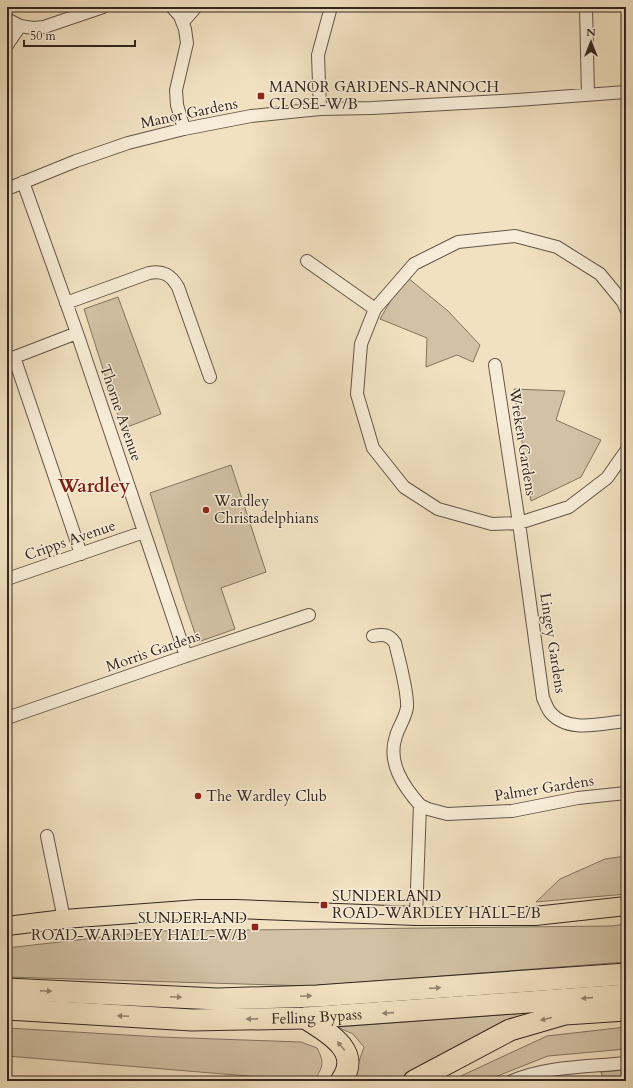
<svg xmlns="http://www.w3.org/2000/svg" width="633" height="1088" font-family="Cardo,serif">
	<rect width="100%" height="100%" fill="#f2e1c1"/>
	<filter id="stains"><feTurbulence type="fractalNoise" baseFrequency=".005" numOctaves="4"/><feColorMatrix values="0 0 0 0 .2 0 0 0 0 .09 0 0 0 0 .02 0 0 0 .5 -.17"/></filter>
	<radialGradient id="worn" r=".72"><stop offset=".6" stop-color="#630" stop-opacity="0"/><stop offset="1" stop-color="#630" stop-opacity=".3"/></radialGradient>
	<path fill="#d2c1a5" stroke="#827462" d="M 408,278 L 448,311 L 480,345 L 473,362 L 457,355 L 426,367 L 427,338 L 380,319 L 391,300 Z
		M 118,297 L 161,414 L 122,429 L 84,309 Z
		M 514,389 L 565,391 L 556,420 L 601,440 L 581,477 L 531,501 Z
		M 231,465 L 266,572 L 221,588 L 235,629 L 198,642 L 184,601 L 150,493 Z
		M 626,856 L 626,894 L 536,902 L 560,879 L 605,859 Z
		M 626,924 L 626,962 L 309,986 L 7,977 L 7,948 L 155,931 L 611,926 Z
		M 541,1012 L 393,1081 L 352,1081 L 364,1047 L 353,1034 L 337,1027 Z
		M 626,1027 L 626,1049 L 548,1056 L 485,1081 L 450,1081 L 547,1036 Z
		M 7,1028 L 160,1037 L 301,1042 L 317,1048 C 325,1063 323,1068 313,1081 L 308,1081 L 7,1056 Z
		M 626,1070 L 626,1081 L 604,1081 L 601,1072 Z"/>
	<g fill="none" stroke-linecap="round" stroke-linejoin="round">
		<g stroke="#635548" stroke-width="14">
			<path id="street" d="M 172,7 L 180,16 L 185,29 L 187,43 L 176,90 L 177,105 L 184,129
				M 586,7 L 588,95
				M 7,19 L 20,26 L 33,28 L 44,27 L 103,7
				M 183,22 L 196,7
				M 7,45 L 20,26
				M 320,109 L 318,55 L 331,7
				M 23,182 L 77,333 L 186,656
				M 7,189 L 76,161 L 128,143 L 184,129 L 251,116 L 320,109 L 372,108 L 517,100 L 626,92
				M 307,261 L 375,309
				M 66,303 L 149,273 C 163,270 171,275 178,287 L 210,377
				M 626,309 L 623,302 L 600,274 L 557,247 L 515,236 L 458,242 L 414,264 L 375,309 L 361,344 L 357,394 L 373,448 L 404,487 L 438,509 L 492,524 L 519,523 L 569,507 L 607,478 L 626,451
				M 14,357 L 81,554
				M 7,360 L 77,333
				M 495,365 L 519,523 L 543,698 C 545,702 547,708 550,712 C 568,734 602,723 626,721
				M 7,579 L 144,532
				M 373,636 C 383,634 389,634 395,643 C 399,659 408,692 407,707 C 406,717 399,726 396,736 C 387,762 403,786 420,805 L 416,916
				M 7,718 L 186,656 L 309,615
				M 420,805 L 428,809 L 447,814 L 512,811 L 578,798 L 626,793
				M 47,836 L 64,919
				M 512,1081 C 547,1066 588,1067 626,1063"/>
		</g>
		<g stroke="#33261f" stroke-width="20">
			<path id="primary" d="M 7,926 L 64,919 L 199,909 L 235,909 L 416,916 L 535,916 L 626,906"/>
		</g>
		<g stroke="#33261f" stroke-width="23">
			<g id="highway">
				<path d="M 7,989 L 217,999 L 317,996 L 626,974"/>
				<path id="s1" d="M 7,1009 L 192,1020 L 305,1018 L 626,995"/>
				<path d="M 305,1018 C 327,1032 363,1051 341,1081"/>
				<path d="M 414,1081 L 510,1030 L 565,1014 L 626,1010"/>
			</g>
		</g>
		<use href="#street" stroke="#f7ecd7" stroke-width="12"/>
		<use href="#primary" stroke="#f2e1c1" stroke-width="18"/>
		<use href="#highway" stroke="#f2e1c1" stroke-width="21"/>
	</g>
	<defs><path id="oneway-solid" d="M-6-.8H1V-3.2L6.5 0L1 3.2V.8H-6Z"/></defs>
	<g fill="#928470">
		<use href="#oneway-solid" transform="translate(435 988) rotate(-4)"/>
		<use href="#oneway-solid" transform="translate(46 991) rotate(3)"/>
		<use href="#oneway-solid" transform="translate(306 996) rotate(-2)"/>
		<use href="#oneway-solid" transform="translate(176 997) rotate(3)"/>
		<use href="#oneway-solid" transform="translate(587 998) rotate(176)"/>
		<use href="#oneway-solid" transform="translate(388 1013) rotate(176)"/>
		<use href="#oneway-solid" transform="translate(123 1016) rotate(-177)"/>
		<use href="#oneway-solid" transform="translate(252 1019) rotate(179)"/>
		<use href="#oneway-solid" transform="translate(546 1019) rotate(166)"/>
		<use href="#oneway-solid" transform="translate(341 1046) rotate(-130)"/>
	</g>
	<g fill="#8f2418" stroke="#f7ecd7" stroke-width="1.5">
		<rect x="257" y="92" width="8" height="8" rx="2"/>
		<circle cx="206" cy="510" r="4"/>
		<circle cx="198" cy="796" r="4"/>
		<rect x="320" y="901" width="8" height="8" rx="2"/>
		<rect x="251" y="923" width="8" height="8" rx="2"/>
	</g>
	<g text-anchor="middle" stroke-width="3" stroke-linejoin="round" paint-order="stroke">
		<g font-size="15" fill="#33261f" stroke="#f7ecd7" text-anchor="start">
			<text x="269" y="92">MANOR GARDENS-RANNOCH<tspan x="269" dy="17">CLOSE-W/B</tspan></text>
			<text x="214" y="506">Wardley<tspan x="214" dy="17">Christadelphians</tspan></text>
			<text x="206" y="801">The Wardley Club</text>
			<text x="332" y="901">SUNDERLAND<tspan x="332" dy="17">ROAD-WARDLEY HALL-E/B</tspan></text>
			<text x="247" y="923" text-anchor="end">SUNDERLAND<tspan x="247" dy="17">ROAD-WARDLEY HALL-W/B</tspan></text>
		</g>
		<g font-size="15" fill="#33261f" stroke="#f7ecd7">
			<text transform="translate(189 113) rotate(-12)" y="5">Manor Gardens</text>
			<text transform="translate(121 413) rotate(71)" y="5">Thorne Avenue</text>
			<text transform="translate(523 442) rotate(81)" y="5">Wreken Gardens</text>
			<text transform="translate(70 540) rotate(-19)" y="5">Cripps Avenue</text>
			<text transform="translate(553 643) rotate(81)" y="5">Lingey Gardens</text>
			<text transform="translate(153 651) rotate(-19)" y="5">Morris Gardens</text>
			<text transform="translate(544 788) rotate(-9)" y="5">Palmer Gardens</text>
			<text dy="5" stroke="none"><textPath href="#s1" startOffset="310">Felling Bypass</textPath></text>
		</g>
		<g font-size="19" font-weight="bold" fill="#7a1f14" stroke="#f7ecd7">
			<text x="94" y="492">Wardley</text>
		</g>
	</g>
	<rect width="633" height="1088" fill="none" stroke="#f2e1c1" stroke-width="24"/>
	<rect x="8" y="8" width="617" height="1072" fill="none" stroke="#33261f" stroke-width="2"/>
	<rect x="12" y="12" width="609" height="1064" fill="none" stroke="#33261f"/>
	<g transform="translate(591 42)" stroke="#f7ecd7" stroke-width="3" paint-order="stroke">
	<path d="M0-3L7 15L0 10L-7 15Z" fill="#33261f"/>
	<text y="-6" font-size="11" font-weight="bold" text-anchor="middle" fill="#33261f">N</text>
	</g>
	<path d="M24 40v6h111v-6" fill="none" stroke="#33261f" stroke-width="2"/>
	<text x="30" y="40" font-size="12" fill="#33261f" stroke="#f7ecd7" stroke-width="3" paint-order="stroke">50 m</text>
	<rect width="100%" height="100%" filter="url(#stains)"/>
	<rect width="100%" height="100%" fill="url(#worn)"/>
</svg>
